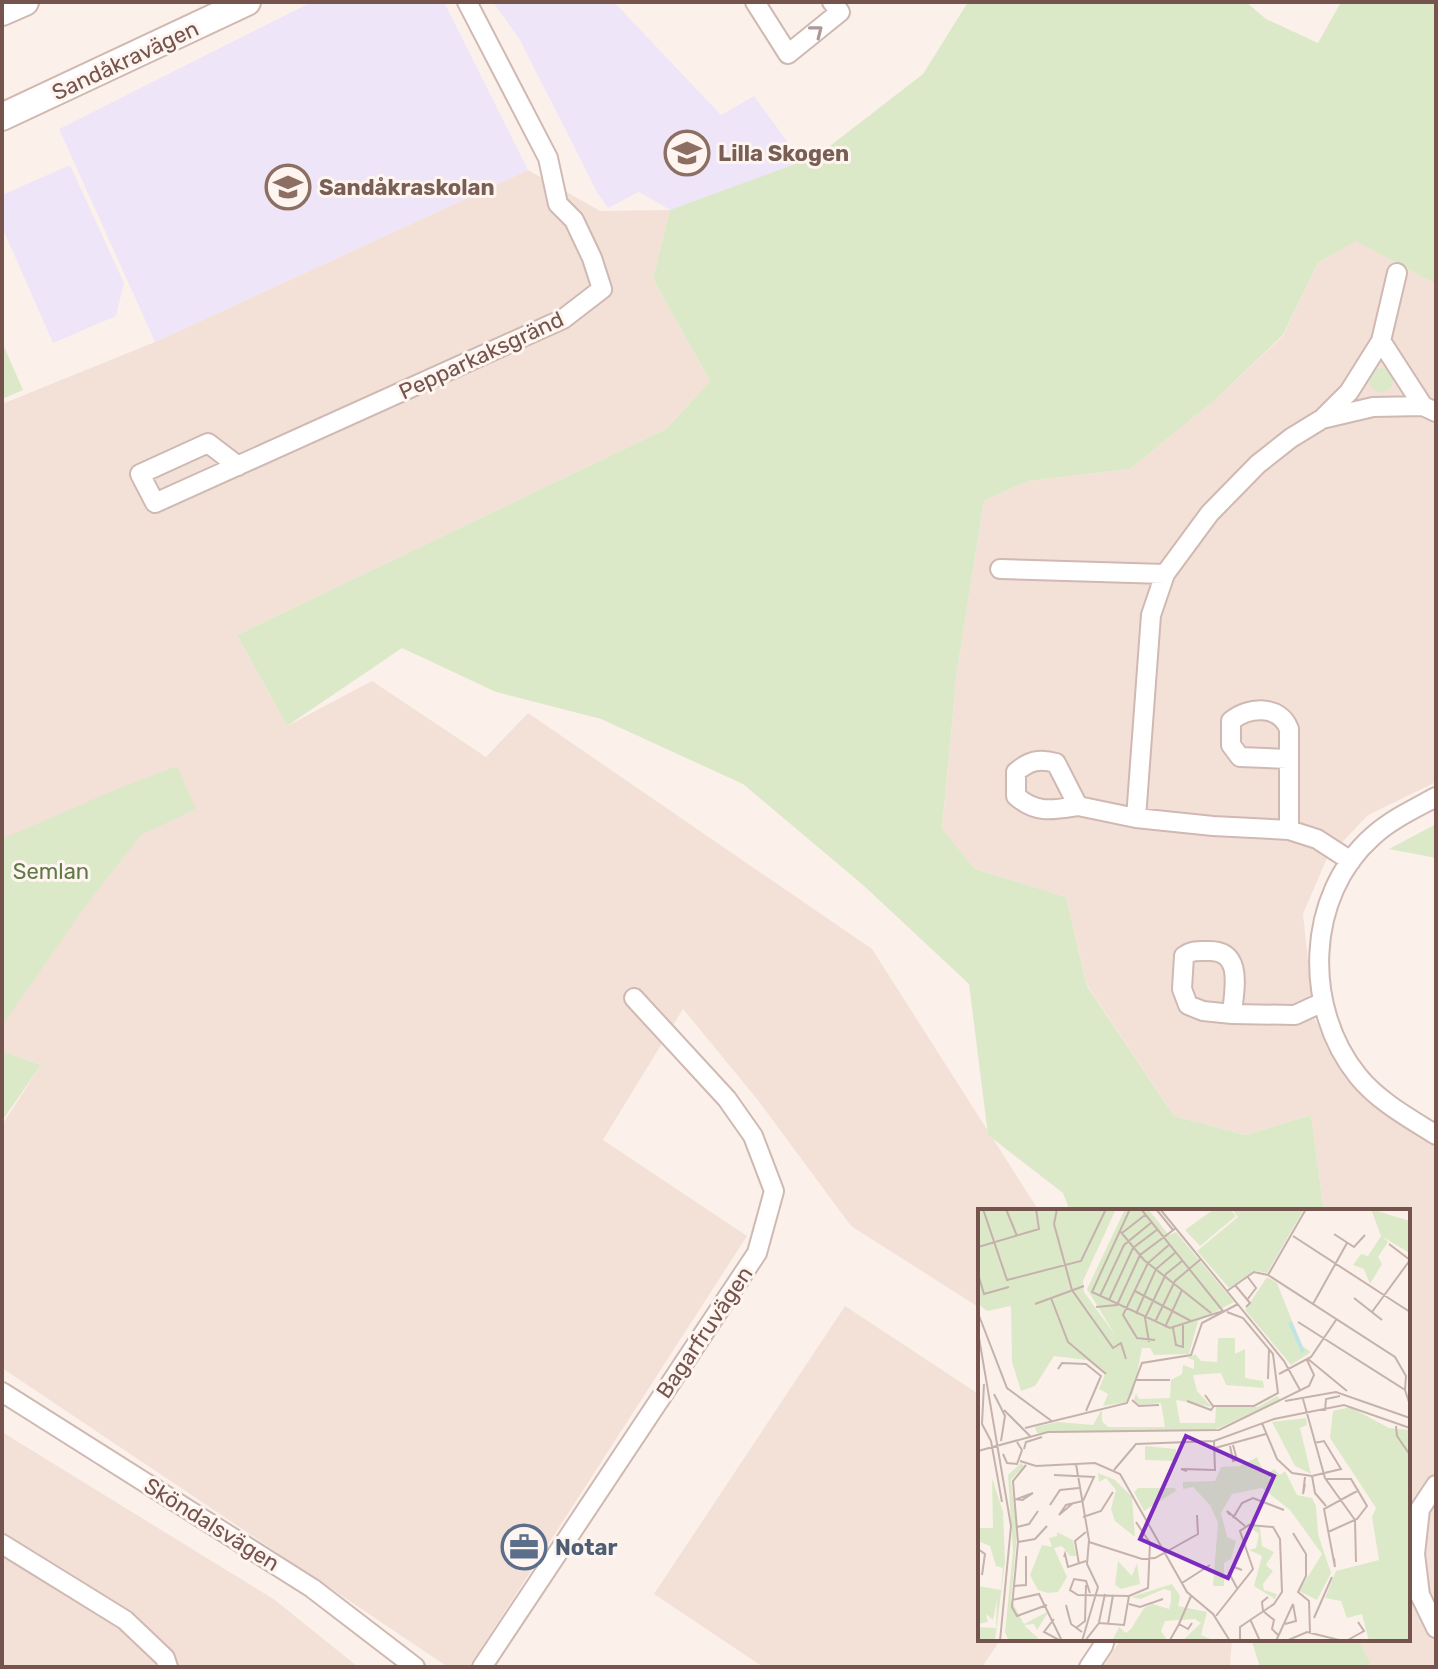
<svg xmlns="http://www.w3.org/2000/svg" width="1438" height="1669" font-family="Rubik,sans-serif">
	<rect width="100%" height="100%" fill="#fbf1ea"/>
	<path fill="#f3e1d8" d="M 528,170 L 600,211 L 670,210 L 653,279 L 710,381 L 666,429 L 237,635 L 287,726 L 372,681 L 486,757 L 528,713 L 872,949 L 1039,1211 L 980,1211 L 980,1308 L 851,1226 L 757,1099 L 683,1009 L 603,1140 L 747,1236 L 469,1667 L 448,1667 L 2,1368 L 2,1125 L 41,1065 L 2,1051 L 2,404 L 155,342 Z
		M 1357,240 L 1436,284 L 1436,782 L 1368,815 L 1327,858 L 1303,914 L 1314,1018 L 1325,1038 L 1369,1101 L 1436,1144 L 1436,1667 L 1372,1667 L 1359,1639 L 1408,1639 L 1408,1211 L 1324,1211 L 1311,1115 L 1246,1135 L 1174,1116 L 1087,985 L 1066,897 L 975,869 L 942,830 L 957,671 L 984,501 L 1028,481 L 1130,469 L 1216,399 L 1283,336 L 1318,263 Z
		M 845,1306 L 980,1395 L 980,1639 L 1001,1639 L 982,1667 L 763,1667 L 654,1594 Z
		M 2,1432 L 275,1600 L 358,1667 L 2,1667 Z
		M 1121,1639 L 1232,1639 L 1230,1667 L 1103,1667 Z"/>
	<path fill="#eee6f8" d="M 312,2 L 444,2 L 528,170 L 155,342 L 59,129 Z
		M 493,2 L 614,2 L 721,115 L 754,96 L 827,196 L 670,210 L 639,192 L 608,208 L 597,192 L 520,40 Z
		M 70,165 L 124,283 L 116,316 L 53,343 L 2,227 L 2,195 Z"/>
	<path fill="#dce9c8" d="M 968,2 L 1246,2 L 1266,19 L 1318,43 L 1341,2 L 1436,2 L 1436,284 L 1356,241 L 1318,263 L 1283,335 L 1216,399 L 1130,469 L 1028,481 L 984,501 L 957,671 L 942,829 L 975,869 L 1066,897 L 1087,986 L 1174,1116 L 1246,1135 L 1311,1115 L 1324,1211 L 1070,1211 L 1063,1193 L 988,1135 L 969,984 L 863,885 L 743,784 L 601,719 L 496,692 L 402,648 L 287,726 L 237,635 L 666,429 L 710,381 L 653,279 L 670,210 L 817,156 L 923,74 Z
		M 2,342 L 23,390 L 2,399 Z
		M1369 380a12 12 0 1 1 24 0a12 12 0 1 1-24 0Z
		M 177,766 L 196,809 L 141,835 L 84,908 L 2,1026 L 2,839 L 117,789 Z
		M 1436,824 L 1436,858 L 1389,849 Z
		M 2,1051 L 41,1065 L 2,1121 Z
		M 1251,1639 L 1359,1639 L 1372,1667 L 1260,1667 Z"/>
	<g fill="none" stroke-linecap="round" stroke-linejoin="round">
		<g stroke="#cfb9b2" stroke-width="22">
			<path id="street" d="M 755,2 L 788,54 L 840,12 L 832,2
				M 1381,341 L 1423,406
				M 1322,419 L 1349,392 L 1381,341 L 1397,273
				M 238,466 L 208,443 L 140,474 L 155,503 L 563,319 L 602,289 L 592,258 L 574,220 L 558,204 L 548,158 L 467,2
				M 1000,569 L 1165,574
				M 1288,759 L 1240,757 L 1231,745 L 1231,721 C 1249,706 1280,705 1289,729 L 1289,830
				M 1436,797 C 1414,809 1392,819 1373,836 C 1305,896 1303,1008 1358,1076 C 1378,1101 1409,1118 1436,1135
				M 1078,806 C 1053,810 1036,814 1016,796 L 1016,772 C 1029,761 1039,758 1056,763 L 1078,806 L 1136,818 L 1213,826 L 1289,830 L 1317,839 L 1351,861
				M 1136,818 L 1151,615 L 1165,574 L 1210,513 L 1258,464 L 1291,438 L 1322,419 L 1373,407 L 1423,406 L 1436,412
				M 1232,1014 L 1203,1011 L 1188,1005 L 1182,989 L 1184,956 C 1192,950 1198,951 1209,951 C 1244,951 1234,989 1232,1014 L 1295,1015 L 1321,1003
				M 2,1392 L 312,1588 L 415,1667
				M 1436,1485 L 1420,1509 L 1415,1554 L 1420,1595 L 1436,1628
				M 2,1544 L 125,1620 L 165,1658 L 168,1667
				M 482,1667 L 757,1253 L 774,1191 L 753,1136 L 727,1099 L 634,998
				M 1089,1667 L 1103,1646 L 1105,1639"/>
		</g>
		<g stroke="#d2b8b0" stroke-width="30">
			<path id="secondary" d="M 2,12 L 25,2
				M 2,117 L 247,2"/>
		</g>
		<use href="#street" stroke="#fff" stroke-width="18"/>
		<use href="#secondary" stroke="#fff" stroke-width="26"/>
	</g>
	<defs><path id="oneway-chevron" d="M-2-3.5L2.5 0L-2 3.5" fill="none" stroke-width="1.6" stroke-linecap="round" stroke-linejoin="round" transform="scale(2)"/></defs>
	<use stroke="#ac9895" href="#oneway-chevron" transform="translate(817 31) rotate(-38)"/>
	<defs>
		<g id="school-ring" transform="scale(2.3)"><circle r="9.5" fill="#fef5f0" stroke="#8d6e63" stroke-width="1.5"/><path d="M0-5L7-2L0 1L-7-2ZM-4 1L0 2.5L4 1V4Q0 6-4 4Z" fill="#8d6e63"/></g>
		<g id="office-ring" transform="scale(2.3)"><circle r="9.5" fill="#fef5f0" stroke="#5c6f8a" stroke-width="1.5"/><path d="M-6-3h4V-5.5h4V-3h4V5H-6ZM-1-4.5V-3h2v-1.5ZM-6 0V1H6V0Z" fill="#5c6f8a"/></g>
	</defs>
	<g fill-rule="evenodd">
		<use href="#school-ring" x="687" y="153"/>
		<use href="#school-ring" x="288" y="187"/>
		<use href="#office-ring" x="524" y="1547"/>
	</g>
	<g text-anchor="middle" stroke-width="6" stroke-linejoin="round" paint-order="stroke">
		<g font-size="22" fill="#75544e" stroke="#fef5f0">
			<text transform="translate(125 60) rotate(-25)" y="8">Sandåkravägen</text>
			<text transform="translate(481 355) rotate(-25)" y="8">Pepparkaksgränd</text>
			<text transform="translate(704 1332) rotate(-56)" y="8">Bagarfruvägen</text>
			<text transform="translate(212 1524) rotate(32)" y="8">Sköndalsvägen</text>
		</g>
		<g font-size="22" font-weight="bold" fill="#785e54" stroke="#fef5f0" text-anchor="start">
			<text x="718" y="161">Lilla Skogen</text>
			<text x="319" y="195">Sandåkraskolan</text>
		</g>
		<g font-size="22" fill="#607947" stroke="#fef5f0">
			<text x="51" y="879">Semlan</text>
		</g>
		<g font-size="22" font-weight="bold" fill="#4e5e75" stroke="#fef5f0" text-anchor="start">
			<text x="555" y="1555">Notar</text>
		</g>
	</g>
	<g transform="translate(978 1209)">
		<rect width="432" height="432" fill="#fbf1ea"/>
		<path d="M 0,0 L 138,0 L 105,72 L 106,83 L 137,126 L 109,80 L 147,0 L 170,0 L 191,26 L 198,23 L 256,93 L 220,112 L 211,145 L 176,146 L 172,139 L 164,139 L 155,185 L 148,193 L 125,197 L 130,185 L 121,180 L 127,165 L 109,151 L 76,147 L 57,177 L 43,182 L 34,153 L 33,97 L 9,102 L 0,95 ZM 236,0 L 252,0 L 258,7 L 222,37 L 207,21 ZM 254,0 L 326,0 L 289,64 L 277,62 L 251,79 L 219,42 L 260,8 ZM 393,0 L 432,12 L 432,37 L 430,43 L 405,28 L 410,33 L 400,48 L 404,55 L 392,75 L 386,60 L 375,56 L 383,45 L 390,47 L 403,27 ZM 289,68 L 299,74 L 324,137 L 333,143 L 313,156 L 267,101 ZM 240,129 L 257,129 L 257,145 L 267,140 L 267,169 L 285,172 L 286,179 L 248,176 L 243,164 L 215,166 L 219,182 L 234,198 L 198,191 L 202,214 L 237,214 L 238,198 L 280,198 L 299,187 L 303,191 L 236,221 L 59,224 L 57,218 L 80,213 L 115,216 L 124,200 L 124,212 L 130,218 L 187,218 L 183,194 L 162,196 L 156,191 L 158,184 L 161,190 L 192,189 L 193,171 L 204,165 L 205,156 L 216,160 L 216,151 L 209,149 L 217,145 L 223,152 L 239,153 ZM 372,198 L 411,219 L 432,221 L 432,432 L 391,432 L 384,405 L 369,409 L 363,392 L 347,389 L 358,362 L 401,351 L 394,308 L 398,299 L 352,229 L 355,202 ZM 328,209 L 329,216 L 322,219 L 333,265 L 317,257 L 294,213 ZM 167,237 L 198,240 L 198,252 L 167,251 ZM 279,248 L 287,266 L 296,260 L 302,266 L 307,262 L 319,286 L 334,289 L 338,297 L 340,325 L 353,364 L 339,391 L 321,382 L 344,345 L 312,301 L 284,279 L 254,285 L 243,304 L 249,328 L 258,332 L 253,350 L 246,354 L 246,377 L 235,377 L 240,314 L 232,296 L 215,278 L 205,280 L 205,273 L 237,272 L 243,258 L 262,257 ZM 43,254 L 46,257 L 33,271 L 39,325 L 33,391 L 46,415 L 71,402 L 59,421 L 56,415 L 46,416 L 63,432 L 31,432 L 27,423 L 35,342 L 30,266 ZM 120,264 L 137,271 L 154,288 L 157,328 L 137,312 L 133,300 L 138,281 L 128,269 L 121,273 ZM 14,269 L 25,303 L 27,353 L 17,432 L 0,432 L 0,418 L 18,419 L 19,391 L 15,411 L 8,405 L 10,413 L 0,415 L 0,377 L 23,381 L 25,359 L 18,357 L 12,337 L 0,332 L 0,319 L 15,319 ZM 160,279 L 197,279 L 198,282 L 166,302 L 156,283 ZM 270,317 L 282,318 L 284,337 L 296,343 L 288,356 L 295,362 L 285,375 L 286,381 L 299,385 L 297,390 L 276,377 L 284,347 L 271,341 L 278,339 L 281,325 ZM 79,318 L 79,323 L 95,331 L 98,347 L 92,347 L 84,337 L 76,339 L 89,368 L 80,383 L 70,384 L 60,381 L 52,366 L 64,336 L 74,338 L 71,329 L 79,327 ZM 140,352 L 154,367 L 159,354 L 162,375 L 143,380 L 137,376 ZM 194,375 L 202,387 L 200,397 L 229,403 L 223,426 L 237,432 L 204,432 L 223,414 L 217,410 L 187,412 L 183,422 L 190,432 L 135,430 L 141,418 L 148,424 L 153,420 L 166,399 L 175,395 L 191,400 L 193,392 L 193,382 L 186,380 L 163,390 L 153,388 Z" fill="#dce9c8"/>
		<path fill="none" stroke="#bfe4e2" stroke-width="4" d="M 312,113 L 325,143"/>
		<path fill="none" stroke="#c5b2ac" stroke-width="2" d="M 5,0 L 29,71 L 103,52 L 128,0M 28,0 L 39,27M 79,0 L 76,15 L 94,81 L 135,139 L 143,134 L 148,150M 152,0 L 114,83 L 192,119 L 245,102 L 163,0M 178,0 L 195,21M 182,0 L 306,152 L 322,181M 142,22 L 166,51 L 233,104M 144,24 L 167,6M 356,25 L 376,38 L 387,26M 315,27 L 432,103M 0,38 L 61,20 L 58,0M 0,65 L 6,85 L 31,78M 290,66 L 328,0M 269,67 L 278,79 L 269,91M 257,76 L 272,94 L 268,98M 157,82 L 213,112M 249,82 L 276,63 L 290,66 L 417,148 L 428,167 L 427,181M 122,87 L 146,36 L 174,13M 73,89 L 90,133 L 128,165M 376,89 L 404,111M 131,91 L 155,39 L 180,20M 57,95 L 106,77M 335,95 L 369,34M 118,98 L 139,96 L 162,46 L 198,19M 394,103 L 432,51 L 411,35M 0,104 L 29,179 L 75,213M 158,105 L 178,60 L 198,43M 177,113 L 197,72 L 223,50M 320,113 L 427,181 L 432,196M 187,118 L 204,81M 195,119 L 198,136 L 205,138 L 205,116M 0,123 L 33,317 L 22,432M 177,131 L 159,129 L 145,106 L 170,54 L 192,35M 171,133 L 167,109 L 188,65 L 204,52M 330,150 L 369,182M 80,160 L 84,154 L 108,155 L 123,167 L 108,202M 301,165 L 333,148 L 358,111M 290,170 L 291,140M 158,171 L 192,171M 6,175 L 4,215 L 13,232 L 24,293M 16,185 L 27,207 L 23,232M 227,186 L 235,197 L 276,197 L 300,184 L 295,145 L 265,109 L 249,103M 325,190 L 347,269 L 377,311 L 378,353M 154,191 L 161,197 L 181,196M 209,192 L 233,201 L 236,197M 307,192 L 358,183 L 432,209M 26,201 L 52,227M 347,202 L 348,190 L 362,187M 284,214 L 299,250 L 314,264 L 334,267 L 363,260 L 346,232 L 336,234M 418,217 L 419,227 L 432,246M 47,219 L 149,194 L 164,154 L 213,146 L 224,114 L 260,95M 252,237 L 255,252 L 259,251 L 255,236M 237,239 L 288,225M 46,240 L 48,233 L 64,228M 0,242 L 70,223 L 241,221 L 331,177 L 336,166 L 329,151M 25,245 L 29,254 L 39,255 L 44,241 L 39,233M 42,252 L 58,257 L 117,254 L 142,265 L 209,383 L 235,405 L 252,432M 98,255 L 111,331 L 109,355 L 120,378 L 104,432M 48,256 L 35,272 L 40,333 L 34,398 L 39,407 L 69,396M 136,261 L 158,235 L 236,232 L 296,210 L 366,196 L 432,219M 209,262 L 203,260 L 237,261 L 236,232M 76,266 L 116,268 L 105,292 L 88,296 L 81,306 L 94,295M 334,267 L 337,284 L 348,297M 347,270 L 373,270 L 389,297 L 379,310 L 350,323M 327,275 L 325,285 L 327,268M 36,290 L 45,291 L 46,290 L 55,284 L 39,290M 72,296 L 82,281 L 101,279M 252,306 L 249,302 L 267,317M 105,308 L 123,302 L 135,283M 255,309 L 264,294 L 275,289 L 306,301M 39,318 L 51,315 L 60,302M 315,324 L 328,345 L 328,367 L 320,383 L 331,392 L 332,424M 40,333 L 57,330 L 69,317M 111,333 L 164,350 L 177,349 L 220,325 L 219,306M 0,340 L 7,345 L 4,366M 86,348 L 87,345 L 90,358 L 108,352M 356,349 L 357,358 L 346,300 L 381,281M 101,355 L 97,332 L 108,323M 204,374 L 232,356M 36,377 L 48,376 L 48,347M 259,379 L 251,364 L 256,358 L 264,361M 112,384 L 108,372 L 96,370 L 92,381 L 100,386 L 151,387 L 170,379 L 172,334 L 158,313M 290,388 L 284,393 L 285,402 L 296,411 L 294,420 L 300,426M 34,391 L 61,385 L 84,432M 151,395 L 162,398 L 185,390M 238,407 L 275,360 L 262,322 L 271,316 L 295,318 L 302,330 L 304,383 L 296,395 L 262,418 L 262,432M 91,408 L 88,396 L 93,415 L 104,423M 336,409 L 354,368M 76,410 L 66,423 L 83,432M 272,410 L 282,432M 121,413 L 127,385M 130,415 L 135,386M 201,415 L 213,387M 307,415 L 318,412 L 315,395M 98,419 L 107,412 L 108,376M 107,432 L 121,414 L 146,416 L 151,387M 182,432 L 192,431 L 201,415 L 210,420 L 214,414M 298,432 L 315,395M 308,432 L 329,423 L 365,432M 368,432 L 386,422 L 380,413"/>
		<path fill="#7b2cbf" fill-opacity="0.15" stroke="#7b2cbf" stroke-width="4" d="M 208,227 L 296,267 L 250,369 L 162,330 Z"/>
		<rect width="432" height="432" fill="none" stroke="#75544e" stroke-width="4"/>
	</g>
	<rect width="1438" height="1669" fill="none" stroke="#75544e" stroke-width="8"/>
</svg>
